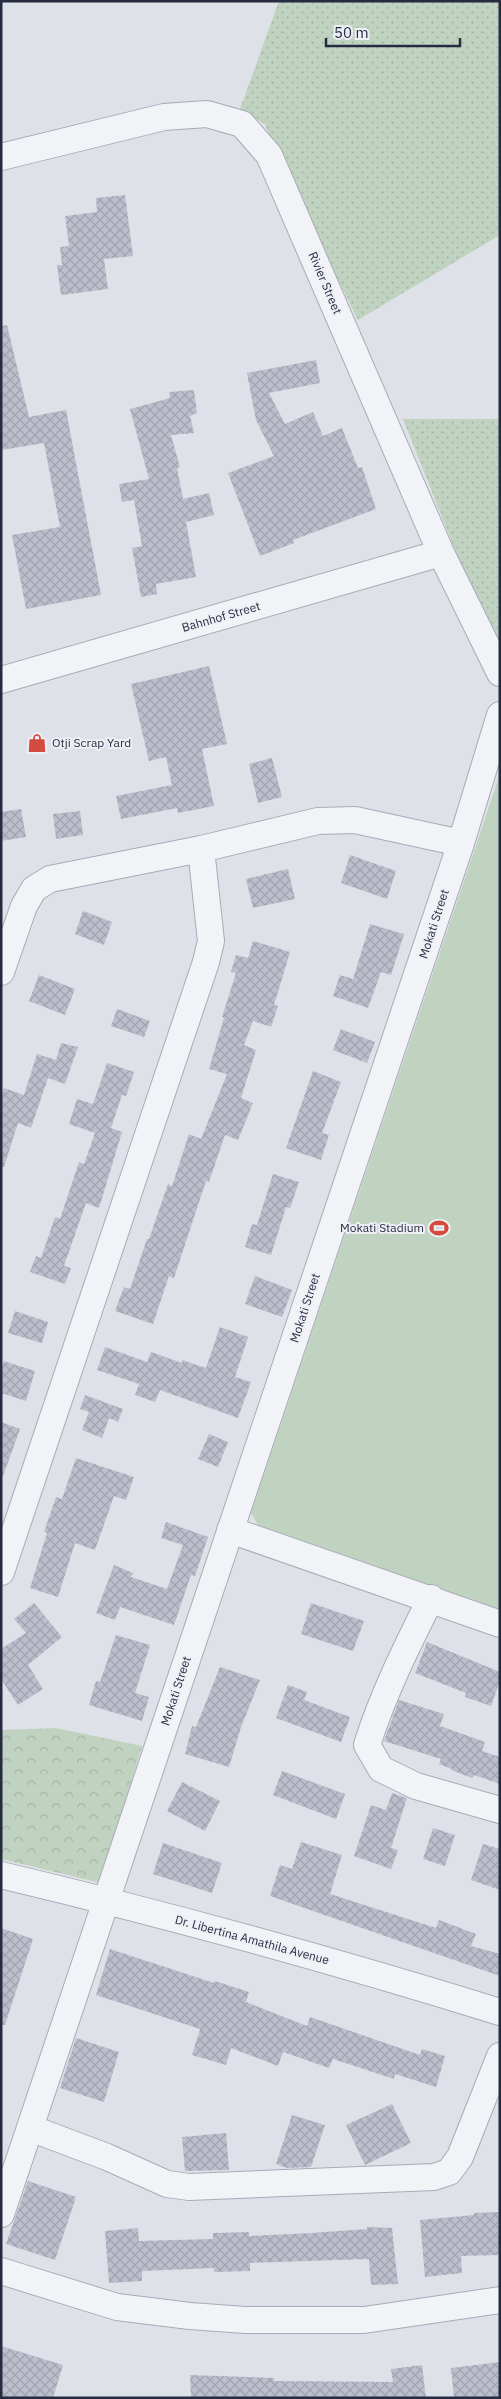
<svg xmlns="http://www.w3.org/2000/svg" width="501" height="2399" font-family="'IBM Plex Sans',sans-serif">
	<defs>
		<pattern id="grass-dots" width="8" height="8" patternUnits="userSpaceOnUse" patternTransform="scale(1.25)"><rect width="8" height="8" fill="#c0d3c0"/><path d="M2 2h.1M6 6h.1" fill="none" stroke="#a5b5a6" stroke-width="1.8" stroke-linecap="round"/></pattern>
		<pattern id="park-crowns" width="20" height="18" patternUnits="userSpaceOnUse" patternTransform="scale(1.25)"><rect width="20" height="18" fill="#c0d3c0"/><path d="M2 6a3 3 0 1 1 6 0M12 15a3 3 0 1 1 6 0" fill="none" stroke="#a5b5a6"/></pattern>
		<pattern id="building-cross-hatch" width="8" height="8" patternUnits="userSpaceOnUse" patternTransform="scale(1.25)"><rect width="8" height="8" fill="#bcbecc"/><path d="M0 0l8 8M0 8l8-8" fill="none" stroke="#a2a3b0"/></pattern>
	</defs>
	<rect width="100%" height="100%" fill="#dfe1e9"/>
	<path fill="url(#grass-dots)" d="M 279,1 L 500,1 L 500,235 L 358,320 L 277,156 L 265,124 L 240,109 Z
		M 403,419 L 500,419 L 500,646 L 471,590 Z"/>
	<path fill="url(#park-crowns)" d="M 56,1728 L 142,1746 L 101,1883 L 1,1859 L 1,1730 Z"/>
	<path fill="#c0d3c0" d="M 500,774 L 500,1615 L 263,1533 L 251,1513 Z"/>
	<path fill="url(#building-cross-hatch)" d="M 125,195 L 133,256 L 104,259 L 108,289 L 61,295 L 57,265 L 62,265 L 60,247 L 69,246 L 65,216 L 97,212 L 96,198 Z
		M 7,325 L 29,417 L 66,410 L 101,595 L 26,609 L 12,535 L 60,527 L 44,443 L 1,450 L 1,326 Z
		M 316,360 L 320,383 L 269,393 L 285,424 L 313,412 L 323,436 L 342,428 L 358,468 L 362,467 L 376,509 L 293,540 L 294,543 L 260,556 L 228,473 L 274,456 L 256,420 L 247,373 Z
		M 194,390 L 197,413 L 190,416 L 194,433 L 171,435 L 180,467 L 177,468 L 183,499 L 209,493 L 214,515 L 186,522 L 196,577 L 156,584 L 157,594 L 141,597 L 132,548 L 142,546 L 134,500 L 122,502 L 119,484 L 149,479 L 130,409 L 170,398 L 169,392 Z
		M 209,666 L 227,744 L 202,749 L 214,806 L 178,813 L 177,808 L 121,819 L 116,796 L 172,785 L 166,757 L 149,761 L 131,684 Z
		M 272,758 L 282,797 L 258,803 L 249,764 Z
		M 21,809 L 26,837 L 1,841 L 1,812 Z
		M 80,811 L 83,835 L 56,839 L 53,814 Z
		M 350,855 L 396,871 L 387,899 L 341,883 Z
		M 288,869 L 295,899 L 253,908 L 246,879 Z
		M 83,911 L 112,922 L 104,945 L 75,934 Z
		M 370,924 L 404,934 L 391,975 L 381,972 L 368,1008 L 333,996 L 340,975 L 353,979 Z
		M 253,941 L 290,952 L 274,1005 L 278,1006 L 271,1027 L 253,1021 L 244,1045 L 256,1050 L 241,1098 L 253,1103 L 238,1140 L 225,1135 L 209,1182 L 206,1181 L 174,1278 L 169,1276 L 153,1324 L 115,1311 L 124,1287 L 130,1289 L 147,1239 L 149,1239 L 168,1184 L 172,1186 L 189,1134 L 201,1139 L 227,1074 L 209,1069 L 224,1018 L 222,1017 L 236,973 L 231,972 L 236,955 L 248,958 Z
		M 39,975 L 75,989 L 65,1015 L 29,1001 Z
		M 117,1009 L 150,1021 L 144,1037 L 111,1026 Z
		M 341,1029 L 375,1042 L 367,1063 L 333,1050 Z
		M 61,1043 L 78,1047 L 65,1084 L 48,1078 L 31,1128 L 18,1123 L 4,1167 L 1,1167 L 1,1098 L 4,1088 L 24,1095 L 37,1054 L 56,1060 Z
		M 107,1063 L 134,1072 L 126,1096 L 122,1095 L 111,1128 L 122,1132 L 99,1208 L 86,1203 L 64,1266 L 71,1268 L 65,1284 L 30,1272 L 36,1256 L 41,1258 L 55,1217 L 60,1219 L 79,1162 L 84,1164 L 95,1133 L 69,1124 L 77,1099 L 93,1104 Z
		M 313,1071 L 341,1082 L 322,1133 L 329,1135 L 321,1160 L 286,1148 Z
		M 273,1174 L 299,1182 L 290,1208 L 286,1207 L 271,1255 L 245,1247 L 252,1224 L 257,1225 Z
		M 255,1276 L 292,1290 L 282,1317 L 245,1304 Z
		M 15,1311 L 48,1322 L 42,1343 L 8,1333 Z
		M 220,1327 L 248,1337 L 235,1377 L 251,1382 L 238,1418 L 160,1390 L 155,1402 L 135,1395 L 139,1384 L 97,1370 L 105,1347 L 147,1362 L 151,1352 L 182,1363 L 182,1360 L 206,1368 Z
		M 4,1361 L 35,1371 L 26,1401 L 1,1393 L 1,1371 Z
		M 85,1395 L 123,1409 L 118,1422 L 109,1418 L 102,1438 L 82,1430 L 89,1412 L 80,1409 Z
		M 1,1422 L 20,1429 L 3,1476 L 1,1476 Z
		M 209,1434 L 228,1442 L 218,1467 L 198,1459 Z
		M 76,1458 L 134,1477 L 126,1500 L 114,1496 L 95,1550 L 75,1543 L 58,1597 L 30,1588 L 47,1533 L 44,1532 L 56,1497 L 62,1499 Z
		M 166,1522 L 208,1537 L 195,1576 L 191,1575 L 174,1625 L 120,1607 L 115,1620 L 96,1613 L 114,1565 L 133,1573 L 131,1577 L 167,1589 L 183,1545 L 161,1538 Z
		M 34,1603 L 62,1637 L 28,1665 L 43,1689 L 18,1705 L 1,1679 L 1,1649 L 26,1633 L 14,1619 Z
		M 311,1603 L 364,1621 L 353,1651 L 301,1634 Z
		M 116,1635 L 150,1645 L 135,1693 L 149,1697 L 142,1721 L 89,1705 L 96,1681 L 100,1682 Z
		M 427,1642 L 500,1672 L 500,1681 L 491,1706 L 465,1697 L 466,1693 L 415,1673 Z
		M 220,1667 L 260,1680 L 241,1727 L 229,1767 L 185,1754 L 192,1726 L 196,1727 Z
		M 288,1685 L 307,1692 L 304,1700 L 350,1717 L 341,1742 L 276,1718 Z
		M 399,1700 L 444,1714 L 440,1726 L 485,1742 L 482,1751 L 500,1757 L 500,1784 L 474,1775 L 472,1778 L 451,1770 L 452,1769 L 439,1764 L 441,1759 L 384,1741 Z
		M 282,1771 L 345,1794 L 336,1819 L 273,1795 Z
		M 182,1782 L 220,1801 L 205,1831 L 167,1811 Z
		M 392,1793 L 407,1798 L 391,1848 L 398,1850 L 391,1869 L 354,1856 L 371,1805 L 386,1810 Z
		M 433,1828 L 455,1835 L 445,1866 L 423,1859 Z
		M 301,1842 L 342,1855 L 330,1894 L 436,1928 L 439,1920 L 476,1934 L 471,1946 L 500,1954 L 500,1976 L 270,1896 L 280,1865 L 292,1869 Z
		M 163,1843 L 222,1863 L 212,1893 L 153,1874 Z
		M 483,1844 L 500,1849 L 500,1890 L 471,1880 Z
		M 1,1928 L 33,1939 L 5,2025 L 1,2025 Z
		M 110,1949 L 214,1983 L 215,1981 L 249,1992 L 246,2002 L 307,2026 L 310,2017 L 420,2055 L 422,2049 L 445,2056 L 436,2087 L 395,2074 L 394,2079 L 333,2059 L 329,2068 L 283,2052 L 278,2066 L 231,2048 L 226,2065 L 192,2055 L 200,2029 L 96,1995 Z
		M 76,2038 L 119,2052 L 104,2102 L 60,2088 Z
		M 392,2104 L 411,2143 L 365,2165 L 346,2125 Z
		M 292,2115 L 325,2125 L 311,2167 L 287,2168 L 276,2164 Z
		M 226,2133 L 229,2170 L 185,2171 L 182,2137 Z
		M 28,2181 L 76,2197 L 55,2260 L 6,2244 Z
		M 500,2212 L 500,2255 L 461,2256 L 462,2273 L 425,2277 L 420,2220 L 474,2215 L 474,2213 Z
		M 367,2227 L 392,2228 L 398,2284 L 371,2285 L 369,2259 L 250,2263 L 250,2271 L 214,2272 L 214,2268 L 142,2271 L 142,2281 L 109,2283 L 105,2231 L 138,2228 L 139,2241 L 213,2239 L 213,2233 L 249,2232 L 249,2236 L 311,2233 L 367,2229 Z
		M 1,2346 L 63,2365 L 53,2398 L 1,2398 Z
		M 500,2362 L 500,2398 L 454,2398 L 451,2368 Z
		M 422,2365 L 426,2398 L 191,2398 L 190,2375 L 274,2378 L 274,2381 L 393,2382 L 391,2369 Z"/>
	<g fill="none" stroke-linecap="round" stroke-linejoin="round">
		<g stroke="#a8aab7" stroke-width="28">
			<path id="minor" d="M 1,157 L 164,117 L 207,114 L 242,124 L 269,155 L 441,553 L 500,673
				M 1,680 L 441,553
				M 1,972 L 24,906 L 34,889 L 50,879 L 201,849 L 318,821 L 355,820 L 461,843
				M 230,1530 L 500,1624
				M 1,1572 L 206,962 L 211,941 L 201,849
				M 431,1598 C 407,1646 383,1694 367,1745 L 381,1769 L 416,1786 L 500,1810
				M 1,1875 C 169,1915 335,1961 500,2012
				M 30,2128 L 107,2157 L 167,2184 L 189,2187 L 434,2177 L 449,2172 L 460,2157 L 500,2056
				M 1,2214 L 461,843 L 500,715
				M 1,2271 L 117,2307 L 190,2316 L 245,2320 L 364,2320 L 500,2300"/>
		</g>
		<use href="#minor" stroke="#f2f3f7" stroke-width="26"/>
	</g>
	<defs>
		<g id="shop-bare" transform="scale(1.5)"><path d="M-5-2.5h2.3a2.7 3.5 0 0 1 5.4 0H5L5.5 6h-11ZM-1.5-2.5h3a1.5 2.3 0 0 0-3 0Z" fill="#d34b3f" stroke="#eff0f6" stroke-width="2.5" paint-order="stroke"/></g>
		<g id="stadium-bare" transform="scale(1.5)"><path d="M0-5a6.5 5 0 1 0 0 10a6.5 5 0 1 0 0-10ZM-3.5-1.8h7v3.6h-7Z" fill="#d34b3f" stroke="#eff0f6" stroke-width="2.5" paint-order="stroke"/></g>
	</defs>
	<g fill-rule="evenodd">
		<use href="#shop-bare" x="37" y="743"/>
		<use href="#stadium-bare" x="439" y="1228"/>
	</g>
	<g text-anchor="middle" stroke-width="4" stroke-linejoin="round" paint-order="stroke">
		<g font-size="12" fill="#272b41" stroke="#eff0f6">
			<text transform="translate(325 283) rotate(67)" y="4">Rivier Street</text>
			<text transform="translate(221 617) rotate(-16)" y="4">Bahnhof Street</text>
			<text transform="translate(434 924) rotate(-72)" y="4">Mokati Street</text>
			<text transform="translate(305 1308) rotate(-72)" y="4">Mokati Street</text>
			<text transform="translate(176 1691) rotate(-72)" y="4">Mokati Street</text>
			<text transform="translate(252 1940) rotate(15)" y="4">Dr. Libertina Amathila Avenue</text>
		</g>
		<g font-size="12" fill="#272b41" stroke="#eff0f6" text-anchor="start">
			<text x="52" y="747">Otji Scrap Yard</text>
			<text x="424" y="1232" text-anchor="end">Mokati Stadium</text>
		</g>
	</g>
	<rect width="501" height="2399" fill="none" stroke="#272b41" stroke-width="5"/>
	<path d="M326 38v8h134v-8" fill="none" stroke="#272b41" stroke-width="2.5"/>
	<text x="334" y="38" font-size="15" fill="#272b41" stroke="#eff0f6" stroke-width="4" paint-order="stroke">50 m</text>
</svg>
